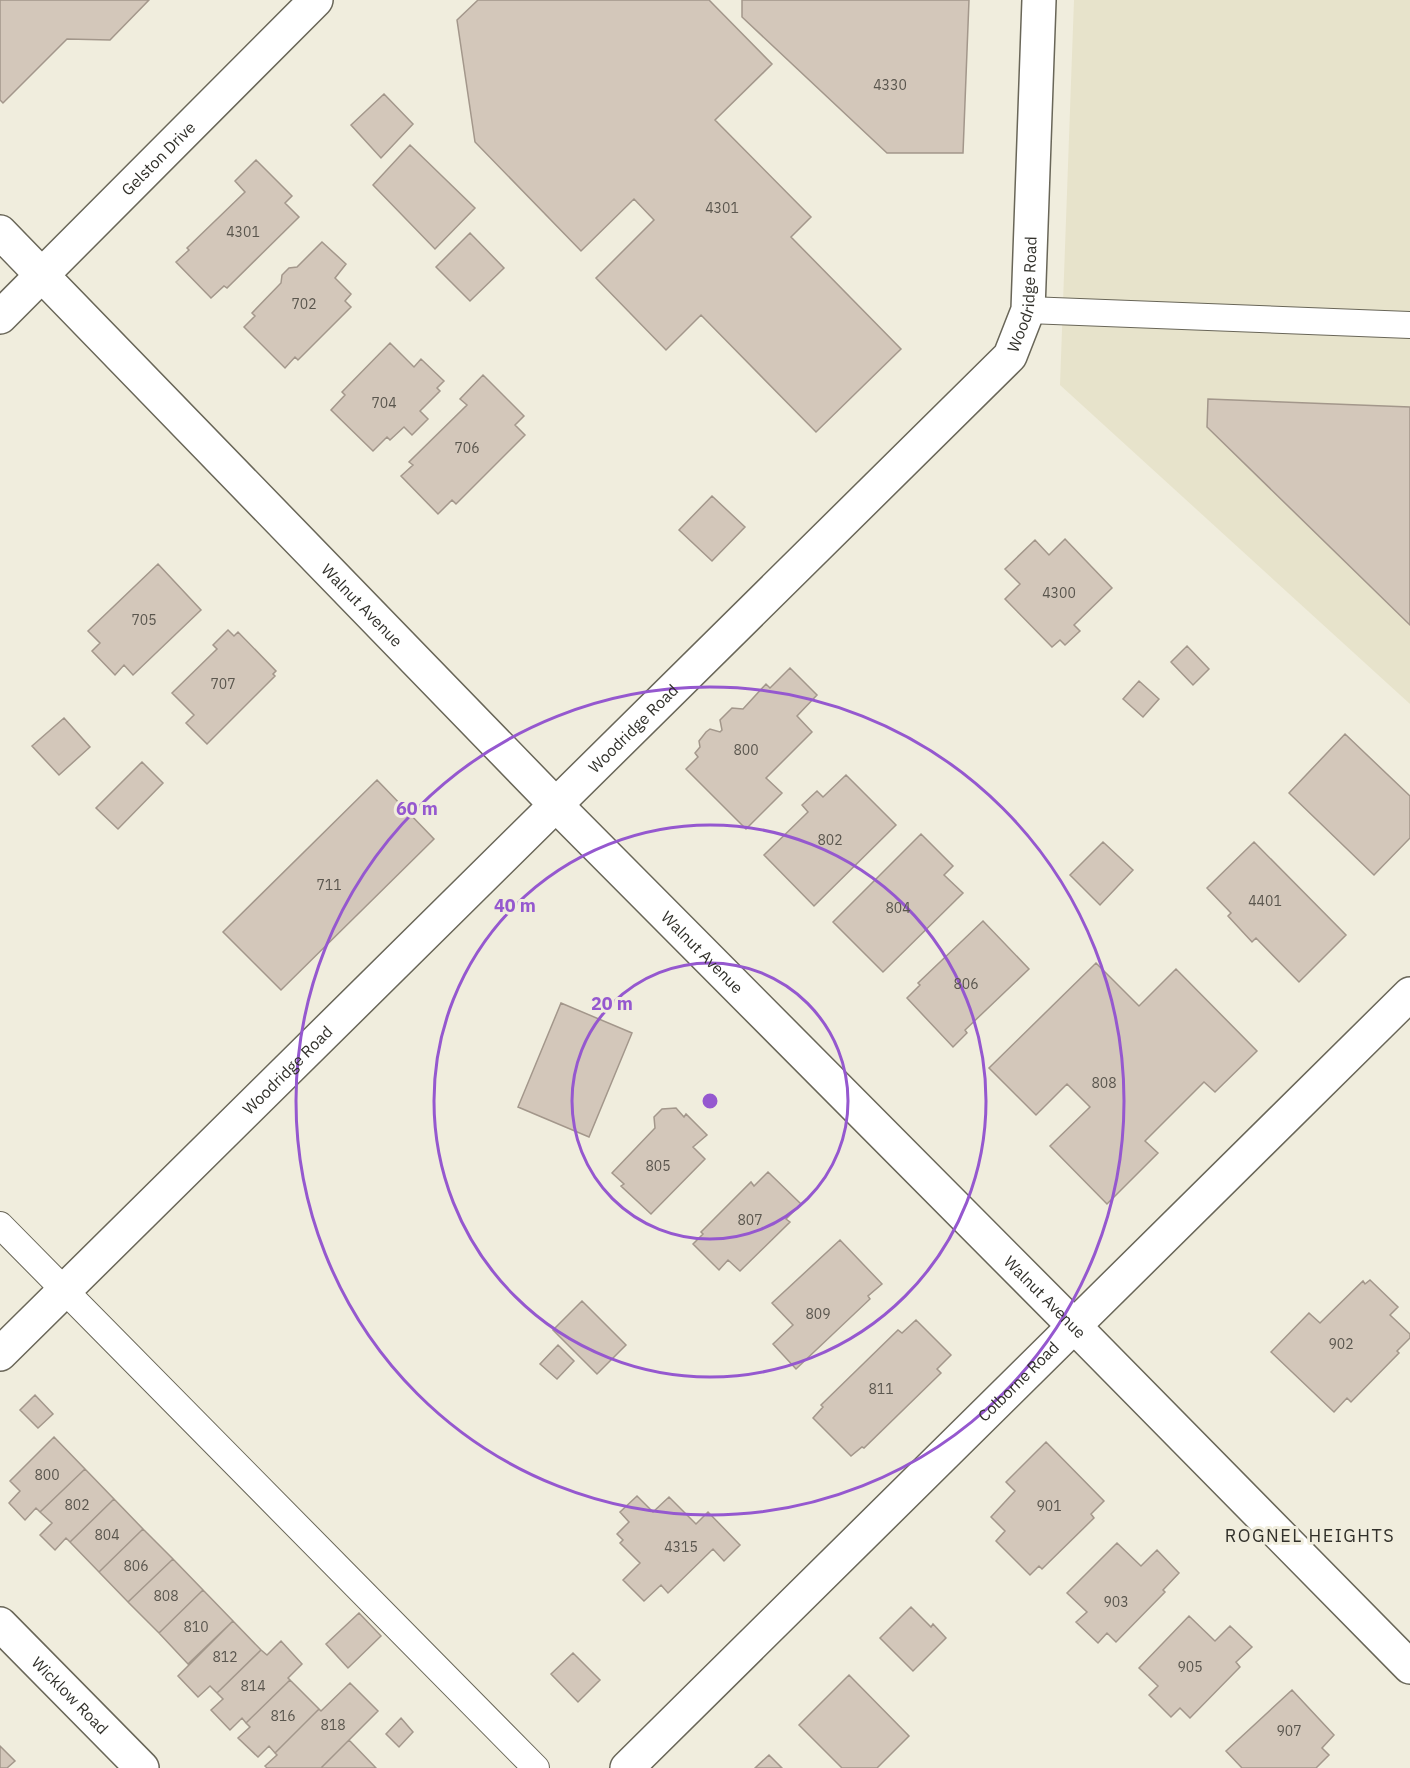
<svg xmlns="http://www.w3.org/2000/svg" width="1410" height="1768" font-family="'IBM Plex Sans',sans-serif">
	<rect width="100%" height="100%" fill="#f0eddd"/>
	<path fill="#e7e3cb" d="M 1074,0 L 1410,0 L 1410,704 L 1060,385 Z"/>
	<path fill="#d3c7ba" stroke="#a3978b" stroke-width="1.5" d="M 0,0 L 149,0 L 110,40 L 67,39 L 3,103 L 0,100 Z
		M 478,0 L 709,0 L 772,64 L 715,120 L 811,217 L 791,237 L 901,349 L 816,432 L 701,315 L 666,350 L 596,278 L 654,220 L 634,199 L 581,251 L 475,142 L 457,20 Z
		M 742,0 L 969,0 L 963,153 L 887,153 L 742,17 Z
		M 384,94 L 413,124 L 381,158 L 351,125 Z
		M 410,145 L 475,208 L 435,249 L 373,185 Z
		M 256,160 L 292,196 L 285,203 L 299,217 L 227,288 L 224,286 L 211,298 L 176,262 L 189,250 L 187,248 L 245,192 L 235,181 Z
		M 470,233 L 504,268 L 470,301 L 436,267 Z
		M 322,242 L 346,264 L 335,278 L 351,294 L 345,301 L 351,307 L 298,360 L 295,357 L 285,368 L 244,327 L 255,316 L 252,313 L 281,283 L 282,275 L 289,268 L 297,267 Z
		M 390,343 L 414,367 L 421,359 L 444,381 L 437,388 L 440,391 L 420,411 L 428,419 L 412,435 L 404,427 L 390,440 L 387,437 L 373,451 L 331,410 L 345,395 L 342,392 Z
		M 483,375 L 524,416 L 515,425 L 525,435 L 456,504 L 452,500 L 438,514 L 401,476 L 413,465 L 409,462 L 467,405 L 460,399 Z
		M 1208,399 L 1410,407 L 1410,625 L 1207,427 Z
		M 712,496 L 745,527 L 712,561 L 679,530 Z
		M 1065,539 L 1112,588 L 1074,625 L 1080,631 L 1065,645 L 1060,640 L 1052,647 L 1005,599 L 1020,584 L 1005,569 L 1035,540 L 1049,555 Z
		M 158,564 L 201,610 L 133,675 L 124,665 L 115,675 L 92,651 L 100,643 L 88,631 Z
		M 228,630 L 234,636 L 238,632 L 276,671 L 273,674 L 275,676 L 207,744 L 186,723 L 194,715 L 172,693 L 217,649 L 213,645 Z
		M 1187,646 L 1209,669 L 1193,685 L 1171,662 Z
		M 790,668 L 817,695 L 797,716 L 812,732 L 766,778 L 782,793 L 746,829 L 686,769 L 698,757 L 695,753 L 700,747 L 699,741 L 706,732 L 710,729 L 720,732 L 722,730 L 720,720 L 732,708 L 743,709 L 766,684 L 770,688 Z
		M 1139,681 L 1159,699 L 1143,717 L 1123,699 Z
		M 64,718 L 90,747 L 59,775 L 32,746 Z
		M 1345,734 L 1410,796 L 1410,838 L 1374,875 L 1289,793 Z
		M 142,762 L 163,783 L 118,829 L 96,808 Z
		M 846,775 L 896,825 L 814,906 L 764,855 L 808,812 L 802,805 L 817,791 L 823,797 Z
		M 377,780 L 434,839 L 281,990 L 223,932 Z
		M 921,834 L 953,866 L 944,875 L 963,893 L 883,972 L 833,922 Z
		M 1103,842 L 1133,870 L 1100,905 L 1070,875 Z
		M 1254,842 L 1346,935 L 1299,982 L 1256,938 L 1252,942 L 1228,916 L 1231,913 L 1207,888 Z
		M 983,921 L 1029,969 L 965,1030 L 967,1033 L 953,1047 L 907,998 L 920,985 L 918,983 Z
		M 1096,963 L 1139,1006 L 1176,969 L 1257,1051 L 1215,1092 L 1204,1082 L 1145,1141 L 1158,1153 L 1107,1204 L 1050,1146 L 1090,1107 L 1067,1084 L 1036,1115 L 989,1068 Z
		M 561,1003 L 632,1033 L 589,1137 L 518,1107 Z
		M 676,1108 L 684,1117 L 686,1114 L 707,1135 L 693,1147 L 705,1159 L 651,1214 L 621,1186 L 624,1184 L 612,1173 L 655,1128 L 654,1117 L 662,1109 Z
		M 768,1172 L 801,1204 L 786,1219 L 790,1222 L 740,1271 L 728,1260 L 719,1270 L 693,1244 L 703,1234 L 701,1232 L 751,1182 L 754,1186 Z
		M 840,1240 L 882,1284 L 868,1296 L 870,1299 L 796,1369 L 773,1344 L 793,1325 L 772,1303 Z
		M 1370,1280 L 1398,1307 L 1390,1315 L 1410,1334 L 1410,1338 L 1397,1351 L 1399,1353 L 1351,1402 L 1347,1398 L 1334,1412 L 1271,1352 L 1309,1313 L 1320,1323 L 1363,1281 L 1365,1284 Z
		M 582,1301 L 626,1345 L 597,1374 L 553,1330 Z
		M 916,1320 L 951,1355 L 937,1369 L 941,1373 L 864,1448 L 862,1447 L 851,1456 L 813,1418 L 823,1407 L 821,1405 L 898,1330 L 902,1333 Z
		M 558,1345 L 574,1361 L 557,1379 L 540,1364 Z
		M 35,1395 L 53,1414 L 38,1428 L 20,1410 Z
		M 54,1437 L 85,1469 L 40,1512 L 36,1508 L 25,1520 L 9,1503 L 20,1491 L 10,1481 Z
		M 1046,1442 L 1104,1501 L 1091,1514 L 1094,1518 L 1042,1569 L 1039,1566 L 1030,1575 L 996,1541 L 1005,1531 L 991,1517 L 1015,1491 L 1006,1482 Z
		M 85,1469 L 114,1499 L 70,1542 L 66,1538 L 55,1550 L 40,1535 L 52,1523 L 40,1512 Z
		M 637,1496 L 653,1512 L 669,1497 L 696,1524 L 708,1512 L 740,1545 L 724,1561 L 713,1549 L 668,1593 L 661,1585 L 644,1601 L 623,1580 L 640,1563 L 620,1543 L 623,1540 L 617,1534 L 629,1522 L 620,1512 Z
		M 114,1499 L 143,1529 L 99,1572 L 70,1542 Z
		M 143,1529 L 173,1559 L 128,1602 L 99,1572 Z
		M 1117,1543 L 1141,1566 L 1157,1550 L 1179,1573 L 1163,1590 L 1165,1592 L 1116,1642 L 1107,1633 L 1098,1643 L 1076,1622 L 1087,1612 L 1067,1593 Z
		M 173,1559 L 203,1590 L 159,1633 L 128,1602 Z
		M 203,1590 L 233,1621 L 188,1664 L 159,1633 Z
		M 911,1607 L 931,1627 L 933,1624 L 946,1638 L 913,1671 L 880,1638 Z
		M 359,1613 L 381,1636 L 348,1668 L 326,1644 Z
		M 1189,1616 L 1215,1641 L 1230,1626 L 1252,1647 L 1236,1662 L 1240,1667 L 1190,1718 L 1180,1708 L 1171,1717 L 1149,1695 L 1158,1686 L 1139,1668 Z
		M 233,1621 L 261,1650 L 217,1693 L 210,1686 L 198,1697 L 178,1676 Z
		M 281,1641 L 302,1664 L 288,1678 L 290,1680 L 246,1723 L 242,1718 L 230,1730 L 211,1710 L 223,1699 L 217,1693 L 261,1650 L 267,1655 Z
		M 573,1653 L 600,1680 L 578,1702 L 551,1674 Z
		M 849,1675 L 909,1736 L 877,1768 L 842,1768 L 799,1725 Z
		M 290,1680 L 319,1709 L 275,1753 L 269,1746 L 258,1757 L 238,1738 L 250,1727 L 246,1723 Z
		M 350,1683 L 378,1711 L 321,1768 L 267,1768 L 265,1766 L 277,1755 L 275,1753 L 319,1709 L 321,1711 Z
		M 1292,1690 L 1334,1735 L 1322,1748 L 1329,1755 L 1316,1768 L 1242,1768 L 1226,1751 Z
		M 401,1718 L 413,1732 L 399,1747 L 386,1734 Z
		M 349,1740 L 376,1768 L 321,1768 Z
		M 0,1746 L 15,1761 L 7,1768 L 0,1768 Z
		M 769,1755 L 782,1768 L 755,1768 Z"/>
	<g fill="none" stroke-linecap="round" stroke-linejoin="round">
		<g stroke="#696658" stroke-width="28">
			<path id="service" d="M 1028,310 L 1410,325
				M 0,1225 L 536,1768"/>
		</g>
		<g stroke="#696658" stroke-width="36">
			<g id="minor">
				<path id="s1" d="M 0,232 L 556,805 L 1074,1326 L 1410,1667"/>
				<path id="s2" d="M 0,317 L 316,0"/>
				<path id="s3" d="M 0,1354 L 1010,356 L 1028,310 L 1039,0"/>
				<path id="s4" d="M 0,1624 L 142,1768"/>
				<path id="s5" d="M 627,1768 L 1410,994"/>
			</g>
		</g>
		<use href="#service" stroke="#fff" stroke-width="26"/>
		<use href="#minor" stroke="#fff" stroke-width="33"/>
	</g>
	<g fill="none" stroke="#9558cf" stroke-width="3">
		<circle cx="710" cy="1101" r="138"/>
		<circle cx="710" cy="1101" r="276"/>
		<circle cx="710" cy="1101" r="414"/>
	</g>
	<g text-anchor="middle" stroke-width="6" stroke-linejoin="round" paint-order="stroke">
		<g font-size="14" fill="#5a564e">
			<text x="890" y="90">4330</text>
			<text x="722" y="213">4301</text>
			<text x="243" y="237">4301</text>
			<text x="304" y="309">702</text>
			<text x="384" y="408">704</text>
			<text x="467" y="453">706</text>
			<text x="1059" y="598">4300</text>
			<text x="144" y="625">705</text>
			<text x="223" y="689">707</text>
			<text x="746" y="755">800</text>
			<text x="830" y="845">802</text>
			<text x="329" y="890">711</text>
			<text x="1265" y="906">4401</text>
			<text x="898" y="913">804</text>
			<text x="966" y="989">806</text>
			<text x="1104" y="1088">808</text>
			<text x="658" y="1171">805</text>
			<text x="750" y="1225">807</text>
			<text x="818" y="1319">809</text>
			<text x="1341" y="1349">902</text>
			<text x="881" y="1394">811</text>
			<text x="47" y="1480">800</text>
			<text x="77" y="1510">802</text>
			<text x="1049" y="1511">901</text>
			<text x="107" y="1540">804</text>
			<text x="681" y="1552">4315</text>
			<text x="136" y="1571">806</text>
			<text x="166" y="1601">808</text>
			<text x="1116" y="1607">903</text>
			<text x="196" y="1632">810</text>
			<text x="225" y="1662">812</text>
			<text x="1190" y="1672">905</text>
			<text x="253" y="1691">814</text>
			<text x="283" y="1721">816</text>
			<text x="333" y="1730">818</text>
			<text x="1289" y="1736">907</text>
		</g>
		<g font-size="16" fill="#31302a" stroke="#f0eddd">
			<text dy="6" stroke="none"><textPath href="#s2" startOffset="224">Gelston Drive</textPath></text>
			<text dy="6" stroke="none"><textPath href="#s3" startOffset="1484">Woodridge Road</textPath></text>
			<text dy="6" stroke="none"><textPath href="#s1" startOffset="520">Walnut Avenue</textPath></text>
			<text dy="6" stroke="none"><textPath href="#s3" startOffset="890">Woodridge Road</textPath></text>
			<text dy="6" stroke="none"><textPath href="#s1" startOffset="1006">Walnut Avenue</textPath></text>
			<text dy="6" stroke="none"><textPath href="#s3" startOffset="404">Woodridge Road</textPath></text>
			<text dy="6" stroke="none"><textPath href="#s1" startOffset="1492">Walnut Avenue</textPath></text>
			<text dy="6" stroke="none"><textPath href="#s5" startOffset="550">Colborne Road</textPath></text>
			<text dy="6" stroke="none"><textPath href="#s4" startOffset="100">Wicklow Road</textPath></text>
		</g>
		<g font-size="18" letter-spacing="1.5" fill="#31302a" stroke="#f0eddd">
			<text x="1310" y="1542">ROGNEL HEIGHTS</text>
		</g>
	</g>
	<circle cx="710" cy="1101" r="9" fill="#9558cf" stroke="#f0eddd" stroke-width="3"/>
	<g font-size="18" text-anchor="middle" font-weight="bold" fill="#9558cf" stroke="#f0eddd" stroke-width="6" stroke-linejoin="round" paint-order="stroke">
		<text x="417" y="815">60 m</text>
		<text x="515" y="912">40 m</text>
		<text x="612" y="1010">20 m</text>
	</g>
</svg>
